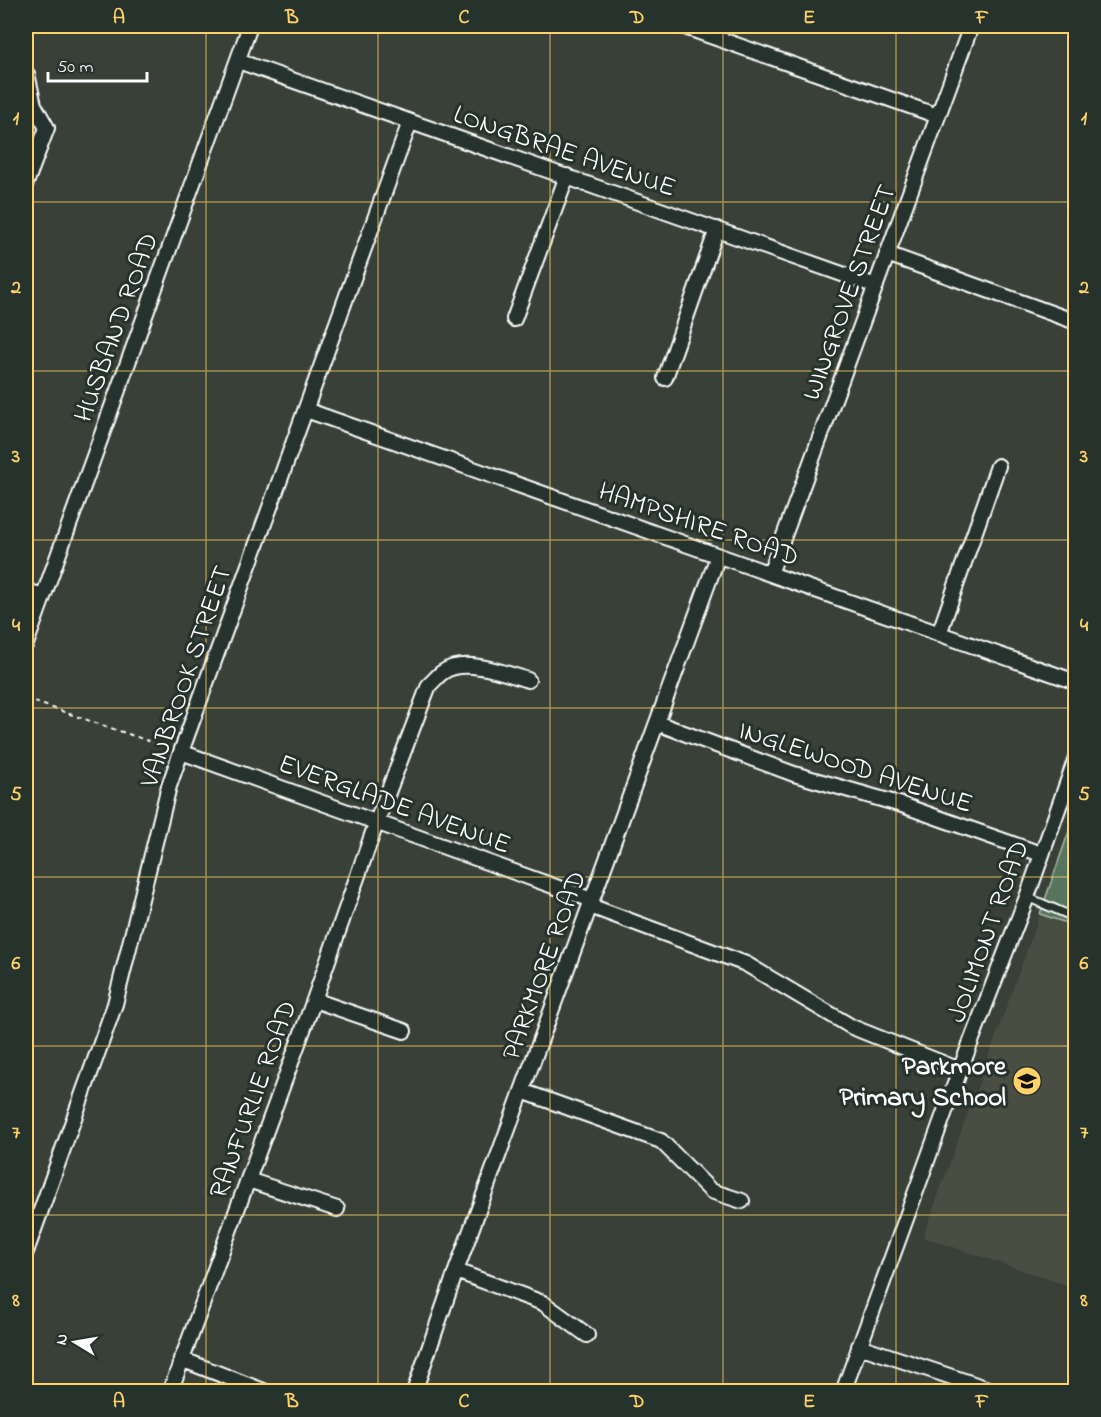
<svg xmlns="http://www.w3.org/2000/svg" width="1101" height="1417" font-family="'Indie Flower',sans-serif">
	<rect width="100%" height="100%" fill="#394037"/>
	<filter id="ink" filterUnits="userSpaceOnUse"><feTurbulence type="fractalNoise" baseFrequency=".0167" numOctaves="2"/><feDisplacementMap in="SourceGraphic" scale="12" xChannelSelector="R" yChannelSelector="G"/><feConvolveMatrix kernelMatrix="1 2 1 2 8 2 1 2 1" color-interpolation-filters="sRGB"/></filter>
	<g filter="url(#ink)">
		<path fill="#4a4d42" d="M 1040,914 L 1075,926 L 1075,1288 L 923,1237 Z"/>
		<path fill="#56745b" stroke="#aabaad" stroke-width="1.5" d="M 1075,814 L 1075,926 L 1040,914 Z"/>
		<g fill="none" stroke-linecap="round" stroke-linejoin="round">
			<g stroke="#fff" stroke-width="11">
				<path id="service" d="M 1027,897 L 1076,918"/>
			</g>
			<g stroke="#fff" stroke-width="18">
				<path id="minor" d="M 682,26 L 938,116
					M 238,61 L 876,286
					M 26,183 L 47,128 L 34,105 L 27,74
					M 887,254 L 1076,322
					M 514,319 L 567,176
					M 665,378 L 717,229
					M 306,410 L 1076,682
					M 770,574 L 971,26
					M 26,590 L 43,597
					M 939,634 L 998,466
					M 26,644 L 250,26
					M 657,723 L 794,774 L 902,805 L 1041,854
					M 181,752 L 592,900
					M 590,906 L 746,964 L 852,1027 L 960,1070
					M 314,1000 L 404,1031
					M 522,1091 L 661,1141 L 711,1191 L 742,1201
					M 248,1180 L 337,1209
					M 26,1252 L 115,1004 L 169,786 L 181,752 L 410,122
					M 456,1271 L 543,1303 L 587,1335
					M 859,1346 L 997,1392
					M 181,1359 L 266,1392
					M 170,1392 L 314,1000 L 377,821 L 429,685 C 434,681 438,675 443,672 C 464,657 505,673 528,680
					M 414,1392 L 456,1271 L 718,556
					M 843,1392 L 960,1070 L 1027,897 L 1076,758"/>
			</g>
			<path stroke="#fff" stroke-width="2" stroke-dasharray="4.5 4.5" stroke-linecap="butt" d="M 26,699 L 169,748"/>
			<use href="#service" stroke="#26332d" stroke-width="7"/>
			<use href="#minor" stroke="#26332d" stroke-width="14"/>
		</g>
	</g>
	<path fill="none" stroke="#ffd166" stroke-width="1.5" stroke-opacity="0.55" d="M 206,26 L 206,1392M 378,26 L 378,1392M 550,26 L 550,1392M 723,26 L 723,1392M 896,26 L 896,1392M 26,202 L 1076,202M 26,371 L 1076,371M 26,540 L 1076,540M 26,708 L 1076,708M 26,877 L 1076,877M 26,1046 L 1076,1046M 26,1215 L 1076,1215"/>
	<defs>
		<g id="school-disc" transform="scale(1.5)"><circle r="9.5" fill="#ffd166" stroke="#26332d"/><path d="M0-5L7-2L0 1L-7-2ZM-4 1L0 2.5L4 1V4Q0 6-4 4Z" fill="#111"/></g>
	</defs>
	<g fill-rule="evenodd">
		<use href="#school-disc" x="1027" y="1081"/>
	</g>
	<g text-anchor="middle" stroke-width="6" stroke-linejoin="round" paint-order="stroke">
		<g font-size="27" fill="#fff" stroke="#26332d">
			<text transform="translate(565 150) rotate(19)" y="9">LONGBRAE AVENUE</text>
			<text transform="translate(848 292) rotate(-70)" y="9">WINGROVE STREET</text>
			<text transform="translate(115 327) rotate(-70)" y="9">HUSBAND ROAD</text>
			<text transform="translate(699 523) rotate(19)" y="9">HAMPSHIRE ROAD</text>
			<text transform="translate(185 676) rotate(-71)" y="9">VANBROOK STREET</text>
			<text transform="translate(856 766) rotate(18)" y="9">INGLEWOOD AVENUE</text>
			<text transform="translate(395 803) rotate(20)" y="9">EVERGLADE AVENUE</text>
			<text transform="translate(987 931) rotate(-70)" y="9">JOLIMONT ROAD</text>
			<text transform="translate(543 965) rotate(-70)" y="9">PARKMORE ROAD</text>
			<text transform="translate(252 1099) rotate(-70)" y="9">RANFURLIE ROAD</text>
		</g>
		<g font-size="27" font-weight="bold" fill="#fff" stroke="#26332d" text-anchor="end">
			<text x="1006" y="1074">Parkmore<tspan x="1006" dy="31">Primary School</tspan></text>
		</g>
	</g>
	<rect width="1101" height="1417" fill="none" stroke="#26332d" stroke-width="66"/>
	<g transform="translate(75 1342) rotate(281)" stroke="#26332d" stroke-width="4.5" paint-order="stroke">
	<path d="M0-4.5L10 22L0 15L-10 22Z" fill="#ffffff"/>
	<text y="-9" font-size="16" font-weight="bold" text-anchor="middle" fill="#ffffff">N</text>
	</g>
	<path d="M48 72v9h99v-9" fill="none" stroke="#ffffff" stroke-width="3"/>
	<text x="57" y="72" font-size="18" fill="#ffffff" stroke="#26332d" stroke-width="4.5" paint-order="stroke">50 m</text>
	<rect x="33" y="33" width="1035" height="1351" fill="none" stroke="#ffd166" stroke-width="2"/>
	<g font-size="20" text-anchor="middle" font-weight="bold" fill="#ffd166">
		<text x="119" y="23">A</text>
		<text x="292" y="23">B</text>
		<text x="464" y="23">C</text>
		<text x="637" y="23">D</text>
		<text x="809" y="23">E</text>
		<text x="982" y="23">F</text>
		<text x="16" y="124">1</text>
		<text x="1084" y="124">1</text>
		<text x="16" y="293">2</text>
		<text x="1084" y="293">2</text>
		<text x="16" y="462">3</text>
		<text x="1084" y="462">3</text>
		<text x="16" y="631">4</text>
		<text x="1084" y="631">4</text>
		<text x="16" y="800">5</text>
		<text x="1084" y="800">5</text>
		<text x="16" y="969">6</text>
		<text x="1084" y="969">6</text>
		<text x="16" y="1138">7</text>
		<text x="1084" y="1138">7</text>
		<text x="16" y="1306">8</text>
		<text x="1084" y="1306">8</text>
		<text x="119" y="1407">A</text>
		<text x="292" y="1407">B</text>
		<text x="464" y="1407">C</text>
		<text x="637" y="1407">D</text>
		<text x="809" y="1407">E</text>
		<text x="982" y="1407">F</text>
	</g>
</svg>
